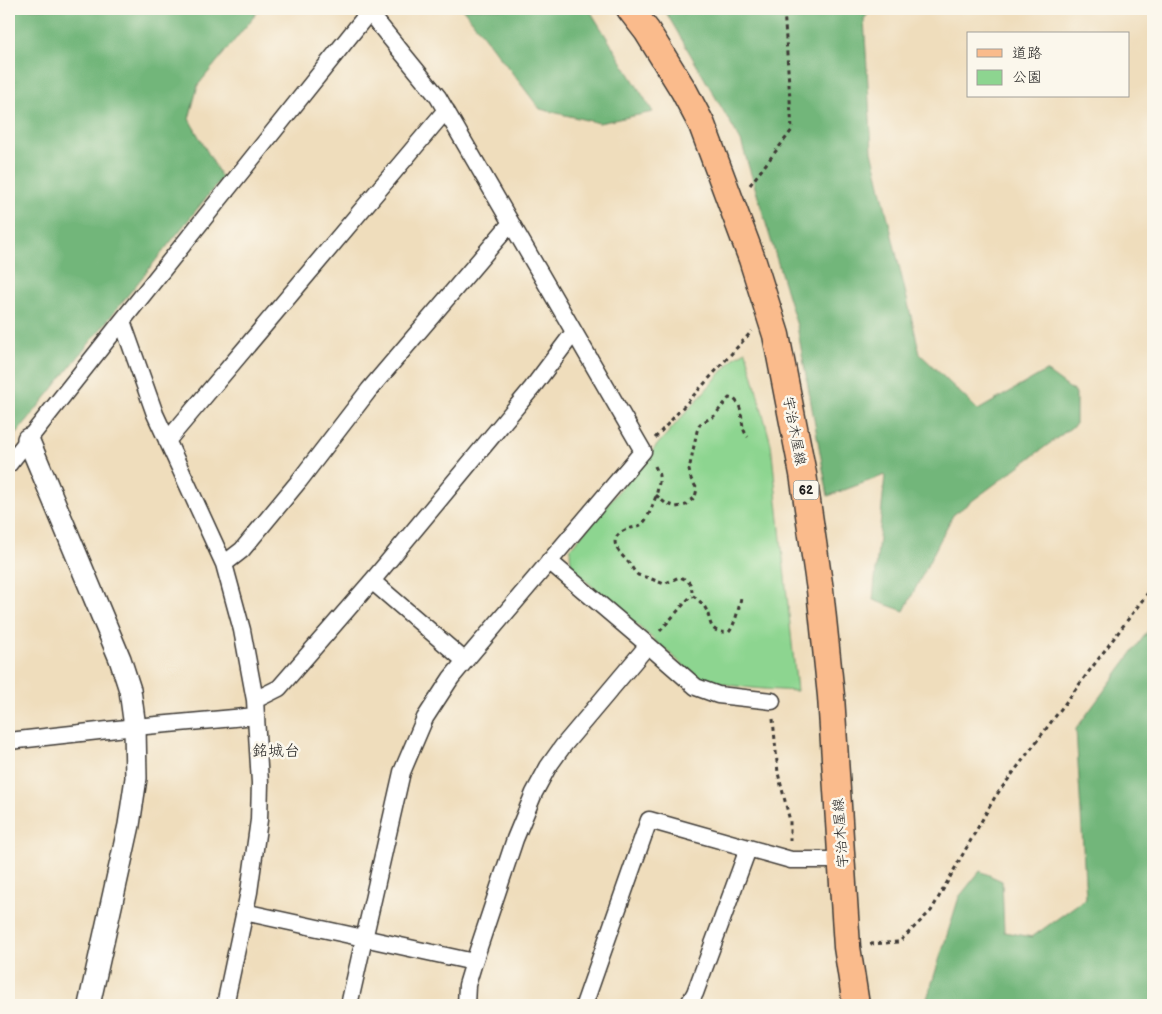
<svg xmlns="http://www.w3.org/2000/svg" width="1162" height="1014" font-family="'Balsamiq Sans','Klee One',sans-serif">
	<rect width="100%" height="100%" fill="#fbf7ec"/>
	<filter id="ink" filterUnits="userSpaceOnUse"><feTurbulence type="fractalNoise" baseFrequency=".02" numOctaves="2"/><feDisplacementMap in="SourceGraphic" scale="10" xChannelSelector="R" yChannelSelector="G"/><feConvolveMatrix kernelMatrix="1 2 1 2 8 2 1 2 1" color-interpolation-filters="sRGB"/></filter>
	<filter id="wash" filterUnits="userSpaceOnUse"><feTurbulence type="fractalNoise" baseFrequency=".0096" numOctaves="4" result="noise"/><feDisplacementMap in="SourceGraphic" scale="20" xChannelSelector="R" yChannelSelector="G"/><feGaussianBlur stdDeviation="1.12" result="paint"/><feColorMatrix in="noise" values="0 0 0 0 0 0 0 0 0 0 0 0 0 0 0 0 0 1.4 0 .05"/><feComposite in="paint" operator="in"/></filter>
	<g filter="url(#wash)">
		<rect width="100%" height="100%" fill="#efddbc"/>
		<path fill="#8dd590" stroke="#547856" d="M 746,351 L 771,444 L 797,691 C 763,689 730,688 697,677 L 571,568 L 570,549 L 658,444 L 735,357 Z"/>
		<path fill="#72b67a" stroke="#47694b" d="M 9,9 L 260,9 L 198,85 L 189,119 L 222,178 L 9,443 Z
			M 463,9 L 589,9 L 653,112 L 599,123 L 540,109 Z
			M 664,9 L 872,9 L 864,19 L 872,151 L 920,354 L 978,410 L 1046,371 L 1076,393 L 1076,424 L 953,515 L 904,611 L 873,600 L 885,475 L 828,496 L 797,326 L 741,141 Z
			M 1153,624 L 1153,1005 L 925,1005 L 959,897 L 980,871 L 1002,881 L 1004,932 L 1032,937 L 1086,898 L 1076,729 Z"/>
	</g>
	<g filter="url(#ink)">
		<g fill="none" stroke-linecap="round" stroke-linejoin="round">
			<g stroke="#3c3934" stroke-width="19">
				<path id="minor" d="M 122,321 L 155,414 L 224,564 L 242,630 L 255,700 L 260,783 L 259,820 L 249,892 L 225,1005
					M 167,441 L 446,110
					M 9,464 L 122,321 L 369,12 L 438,97 L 643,451 L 465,661 L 451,678 L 425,718 L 402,772 L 349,1005
					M 224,564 L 242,550 L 299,481 L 369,390 L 511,223
					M 372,581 L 465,661
					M 648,645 L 696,687 L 718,695 L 772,701
					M 255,700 L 279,688 L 372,581 L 532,388 L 574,332
					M 9,741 L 135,727 L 256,716
					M 244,912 L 474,962
					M 466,1005 L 467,985 L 474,962 L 515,839 L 534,793 L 548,767 L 563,746 L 648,645 L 549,561
					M 584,1005 L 649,820 L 791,860 L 842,860
					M 688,1005 L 695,993 L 748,849"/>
			</g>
			<g stroke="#3c3934" stroke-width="24">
				<path id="tertiary" d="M 28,439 L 120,659 L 130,690 L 135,727 L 136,778 L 129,825 L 89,1005"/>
			</g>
			<g stroke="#3c3934" stroke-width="29">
				<path id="primary" d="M 630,9 L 647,31 L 684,91 L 702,125 L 752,259 L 776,335 L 803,474 L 820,590 L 831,696 L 847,947 L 856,1005"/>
			</g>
			<path stroke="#3c3934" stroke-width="3" stroke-dasharray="4 4" stroke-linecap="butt" d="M 750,185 L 792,130 L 784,9
				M 655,438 L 752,331
				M 655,466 C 656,469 659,473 659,476 C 661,485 650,517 643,523 C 638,528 631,527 625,530 C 605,540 620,553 629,563 C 632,567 634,572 638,575 L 649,578 L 664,584 L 679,577 C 690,580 692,584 692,595 C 696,598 701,602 704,606 C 713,618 705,634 729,632 C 734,627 740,605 741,597
				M 656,495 L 665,503 L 676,507 L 686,505 L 695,497 L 697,489 L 691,479 L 689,470 L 697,431 L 700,424 L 714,416 L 729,398 L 734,399 C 746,409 738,426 748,437
				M 660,631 L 692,595
				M 773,719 L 778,773 L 790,821 L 790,841
				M 870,944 L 899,942 L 931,911 L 995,797 L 1153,586"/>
			<use href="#minor" stroke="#fff" stroke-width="16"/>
			<use href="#tertiary" stroke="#fff" stroke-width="21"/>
			<use href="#primary" stroke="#fabb8c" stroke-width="26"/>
		</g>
	</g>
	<g text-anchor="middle" stroke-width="5" stroke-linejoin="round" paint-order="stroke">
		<rect fill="#fbf7ec" stroke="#5f5e5a" stroke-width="1" x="793.5" y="480.5" width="25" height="19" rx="4"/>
		<g font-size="12" font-weight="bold" fill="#1c1c1c">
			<text x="806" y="494">62</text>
		</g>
		<g font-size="14" fill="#1c1c1c" stroke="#fbf7ec">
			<text transform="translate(795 431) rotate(79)" y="5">宇治木屋線</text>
			<text transform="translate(840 833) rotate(-94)" y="5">宇治木屋線</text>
		</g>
		<g font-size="16" fill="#1c1c1c" stroke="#fbf7ec">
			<text x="276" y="756">銘城台</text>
		</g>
	</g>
	<rect width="1162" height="1014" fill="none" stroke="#fbf7ec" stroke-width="30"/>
	<rect x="967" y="32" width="162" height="65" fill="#fbf7ec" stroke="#a29f99"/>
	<rect x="977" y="49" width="25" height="8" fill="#fabb8c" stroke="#a29f99"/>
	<text x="1012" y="58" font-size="15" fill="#1c1c1c">道路</text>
	<rect x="977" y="70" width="25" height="15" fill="#8dd590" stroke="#a29f99"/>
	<text x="1012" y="82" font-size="15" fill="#1c1c1c">公園</text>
</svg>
